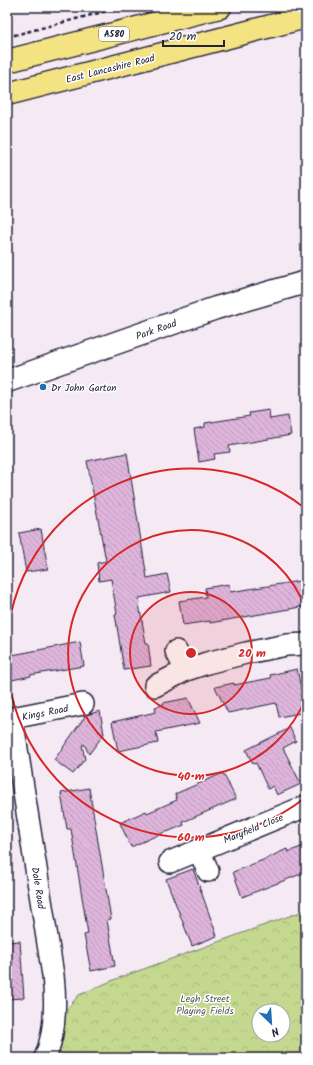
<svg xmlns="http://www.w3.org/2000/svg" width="313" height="1065" font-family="Kalam,sans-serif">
	<defs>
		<pattern id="park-crowns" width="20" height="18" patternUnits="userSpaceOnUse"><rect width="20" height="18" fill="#c4d98f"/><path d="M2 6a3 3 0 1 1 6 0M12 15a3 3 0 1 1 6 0" fill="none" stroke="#a8ba7c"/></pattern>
		<pattern id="building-back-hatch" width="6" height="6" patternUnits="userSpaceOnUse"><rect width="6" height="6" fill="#deb5db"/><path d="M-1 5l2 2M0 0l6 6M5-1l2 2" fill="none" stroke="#be9bbd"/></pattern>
	</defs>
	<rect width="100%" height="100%" fill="#f5e9f4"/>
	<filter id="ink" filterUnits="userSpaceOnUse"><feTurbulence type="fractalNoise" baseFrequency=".025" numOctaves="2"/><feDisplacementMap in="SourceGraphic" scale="8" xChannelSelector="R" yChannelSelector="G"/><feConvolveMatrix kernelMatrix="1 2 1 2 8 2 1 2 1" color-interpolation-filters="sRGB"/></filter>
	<g filter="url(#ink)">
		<path fill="url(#park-crowns)" stroke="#737e65" fill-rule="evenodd" d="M 306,910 L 306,1058 L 97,1058 L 96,1055 L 55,1055 L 59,1018 L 79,995 L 116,979 ZM 259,1011 L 283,1011 L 283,1035 L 259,1035 Z"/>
		<path fill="url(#building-back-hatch)" stroke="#22223b" d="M 269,410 L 270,419 L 288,416 L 291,435 L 229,446 L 230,452 L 214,454 L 215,459 L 199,462 L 194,429 L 205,427 L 205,423 L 250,416 L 249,413 Z
			M 127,453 L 147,578 L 167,574 L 171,592 L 139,598 L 140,603 L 139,604 L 146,643 L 148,643 L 151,666 L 124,670 L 115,614 L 117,614 L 111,579 L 99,581 L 97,563 L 106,561 L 87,461 Z
			M 41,529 L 48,569 L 26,572 L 19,533 Z
			M 306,580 L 306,606 L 210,623 L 210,621 L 183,625 L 179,601 L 206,597 L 205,588 L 229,584 L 230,592 Z
			M 80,642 L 84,666 L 30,675 L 31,676 L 7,681 L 7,656 Z
			M 297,669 L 306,712 L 279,717 L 276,703 L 228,713 L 215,687 L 234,683 L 234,685 L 271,678 L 270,675 Z
			M 188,698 L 200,723 L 156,732 L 158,743 L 118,751 L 112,722 L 156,712 L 155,707 L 163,705 L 163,703 Z
			M 100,711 L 104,734 L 89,754 L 84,744 L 82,745 L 85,759 L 73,774 L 54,760 L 86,715 Z
			M 290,728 L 296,741 L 283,748 L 301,784 L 277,795 L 273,786 L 268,789 L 256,763 L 253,764 L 246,750 Z
			M 223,773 L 236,799 L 183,822 L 184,825 L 167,832 L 167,831 L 131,847 L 120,823 L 146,811 L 147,813 L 177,800 L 175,794 Z
			M 89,788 L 111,919 L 107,920 L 115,966 L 91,971 L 84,935 L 88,934 L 71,829 L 67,829 L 61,793 Z
			M 306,845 L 306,872 L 242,897 L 233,872 L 263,860 L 287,849 L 288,852 Z
			M 193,869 L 217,936 L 192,946 L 166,879 Z
			M 20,941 L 24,998 L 7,999 L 7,942 Z"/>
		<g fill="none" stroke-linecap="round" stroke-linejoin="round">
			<g stroke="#22223b" stroke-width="24">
				<path id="street" d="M 176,651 L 186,670
					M 155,686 L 186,670 L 207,663 L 246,653 L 287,645 L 306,644
					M 12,718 L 53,975 C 56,1003 56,1032 45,1058
					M 7,719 L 83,704
					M 199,850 L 208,871
					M 170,862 L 306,806"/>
			</g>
			<g stroke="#22223b" stroke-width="25">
				<path id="secondary" d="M 7,381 L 216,308 L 306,282"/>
			</g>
			<g stroke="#22223b" stroke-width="25">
				<path id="highway" d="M 7,61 L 220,7
					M 7,94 L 306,17"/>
			</g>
			<path stroke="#22223b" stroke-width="2.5" stroke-dasharray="4 3" stroke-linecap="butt" d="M 7,37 L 122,7"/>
			<use href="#street" stroke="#fff" stroke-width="21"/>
			<use href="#secondary" stroke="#fff" stroke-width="22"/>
			<use href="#highway" stroke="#f4e382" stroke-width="22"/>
		</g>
	</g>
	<circle cx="191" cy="653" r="61" fill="#d62828" fill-opacity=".12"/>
	<g fill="none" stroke="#d62828" stroke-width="2">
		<circle cx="191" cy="653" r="61"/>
		<path d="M306 697A123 123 0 1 1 306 609"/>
		<path d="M306 797A184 184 0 0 1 7 655M7 651A184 184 0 0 1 306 509"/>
	</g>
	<circle fill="#1f6fb2" stroke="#fff" stroke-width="1.5" cx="43" cy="387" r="4"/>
	<g text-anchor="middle" stroke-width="3" stroke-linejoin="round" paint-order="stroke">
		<rect fill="#fff" stroke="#646476" stroke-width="1" x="99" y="27" width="30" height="14" rx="3"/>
		<g font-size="9" font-weight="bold" fill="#22223b">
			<text x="114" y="37">A580</text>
		</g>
		<g font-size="10" fill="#22223b" stroke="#fff">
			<text transform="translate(110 68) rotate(-14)" y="4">East Lancashire Road</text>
			<text transform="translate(156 329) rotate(-19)" y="4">Park Road</text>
			<text transform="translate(45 712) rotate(-11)" y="4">Kings Road</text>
			<text transform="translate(253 828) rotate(-22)" y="4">Maryfield Close</text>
			<text transform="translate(39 888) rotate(81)" y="4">Dale Road</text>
		</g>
		<g font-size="10" fill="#22223b" stroke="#fff" text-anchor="start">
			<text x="51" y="391">Dr John Garton</text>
		</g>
		<g font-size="10" fill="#535954" stroke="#fff">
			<text x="205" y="1002">Legh Street<tspan x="205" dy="12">Playing Fields</tspan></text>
		</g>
	</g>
	<circle cx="191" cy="653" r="6" fill="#d62828" stroke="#fff" stroke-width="2"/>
	<g font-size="12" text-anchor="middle" font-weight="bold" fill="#d62828" stroke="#fff" stroke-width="3" stroke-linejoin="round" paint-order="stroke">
		<text x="252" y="657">20 m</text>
		<text x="191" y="780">40 m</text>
		<text x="191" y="841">60 m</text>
	</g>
	<rect width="313" height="1065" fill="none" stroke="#fff" stroke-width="24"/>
	<rect x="12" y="12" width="289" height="1041" fill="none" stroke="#22223b" stroke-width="1.5" filter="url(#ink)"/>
	<g transform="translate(271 1023) rotate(155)"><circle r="19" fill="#ffffff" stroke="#a7a7b1"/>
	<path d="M0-3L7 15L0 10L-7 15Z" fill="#1f6fb2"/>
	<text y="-6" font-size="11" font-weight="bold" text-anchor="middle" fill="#22223b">N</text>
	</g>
	<path d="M163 40v6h61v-6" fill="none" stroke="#22223b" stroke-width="2"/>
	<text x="169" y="40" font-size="12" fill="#22223b" stroke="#ffffff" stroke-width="3" paint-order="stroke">20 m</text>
</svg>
